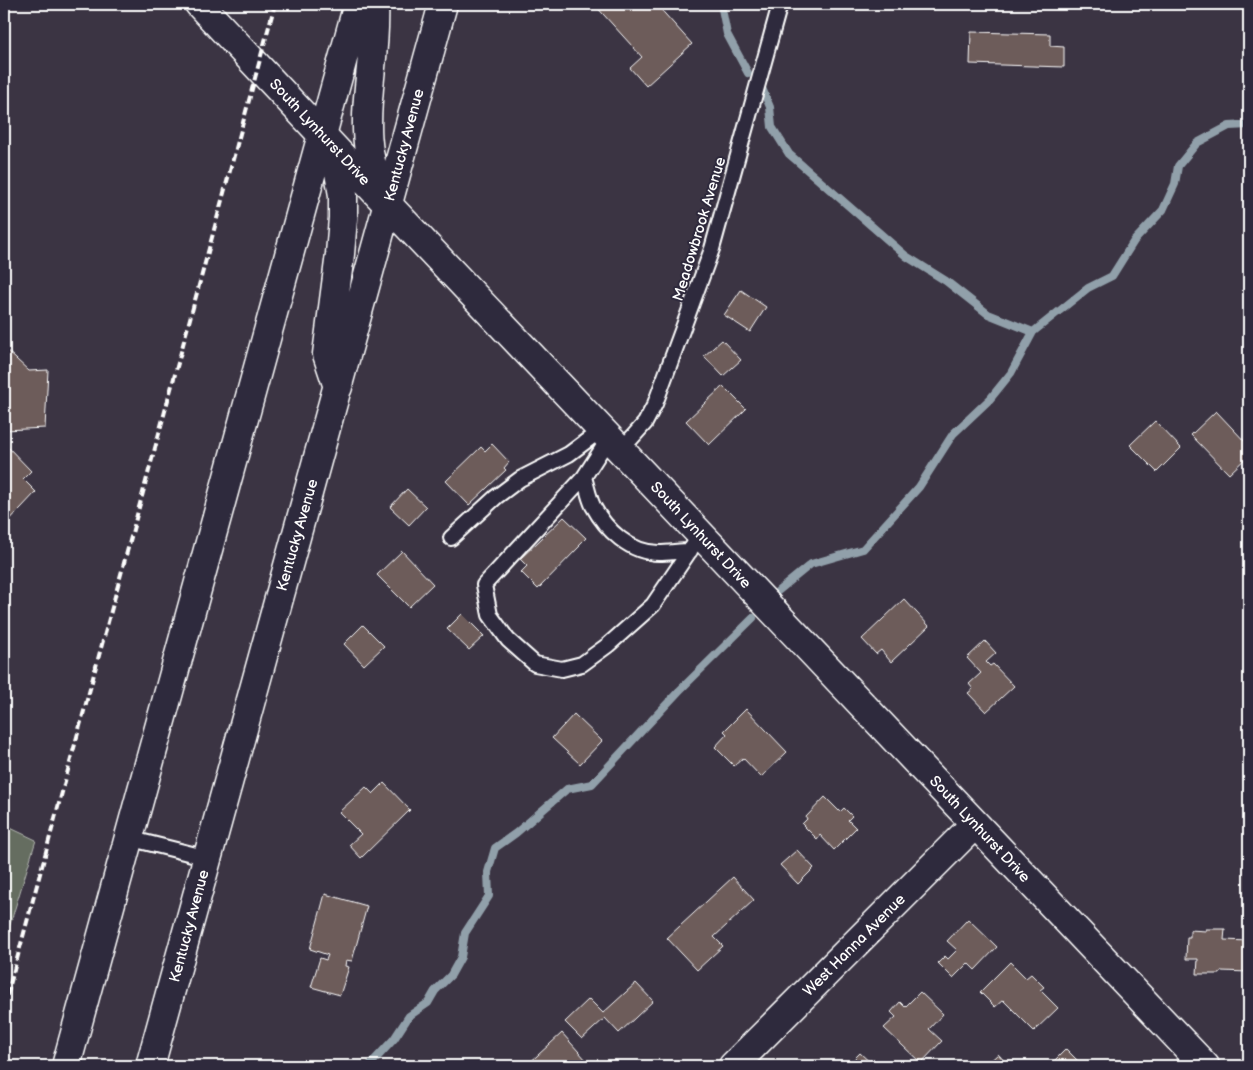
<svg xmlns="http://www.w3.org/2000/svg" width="1253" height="1070" font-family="'Balsamiq Sans',sans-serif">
	<rect width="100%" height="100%" fill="#3b3443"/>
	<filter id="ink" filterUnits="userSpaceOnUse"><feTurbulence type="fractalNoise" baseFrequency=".02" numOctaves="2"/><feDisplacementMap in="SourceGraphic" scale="10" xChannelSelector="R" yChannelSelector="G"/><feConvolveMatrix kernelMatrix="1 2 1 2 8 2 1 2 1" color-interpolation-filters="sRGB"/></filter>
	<g filter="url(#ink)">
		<path fill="#656d60" stroke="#b2b6b0" d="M 4,825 L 36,840 L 4,944 Z"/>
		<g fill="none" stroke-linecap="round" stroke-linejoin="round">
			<path stroke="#91a0aa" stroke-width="8" d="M 721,4 L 727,34 L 748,73
				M 762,88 L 770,107 L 772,127 L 789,154 L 906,256 L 946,281 L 988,314 L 1033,332
				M 778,591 L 811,564 L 863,549 L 919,487 L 953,434 L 990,399 L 1011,373 L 1033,332 L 1088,288 L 1112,276 L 1134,241 L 1163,210 L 1175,184 L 1178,166 L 1197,143 L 1229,126 L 1249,125
				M 369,1066 L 394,1039 L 409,1016 L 428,1003 L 435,991 L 451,975 L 461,957 L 465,933 L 489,896 L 488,872 L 495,848 L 516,833 L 567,789 L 592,784 L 679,691 L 753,618"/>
		</g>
		<path fill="#6d5b5a" stroke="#fff" d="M 594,4 L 656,4 L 692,44 L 646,86 L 630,68 L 642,57 Z
			M 971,32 L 1050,34 L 1050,46 L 1064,47 L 1064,67 L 970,64 Z
			M 741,290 L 766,307 L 750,332 L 724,315 Z
			M 722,340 L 741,360 L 723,376 L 704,356 Z
			M 4,348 L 29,371 L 48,370 L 45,428 L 5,430 L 4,438 Z
			M 723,386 L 746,409 L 709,445 L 686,421 Z
			M 1216,411 L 1249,446 L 1249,455 L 1229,474 L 1191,435 Z
			M 1155,421 L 1181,448 L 1157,472 L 1130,445 Z
			M 4,443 L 31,471 L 23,479 L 36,492 L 4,526 Z
			M 492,444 L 509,462 L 504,468 L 506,470 L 469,505 L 446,481 L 481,447 L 485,451 Z
			M 407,489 L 426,507 L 409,525 L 390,507 Z
			M 564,517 L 586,538 L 579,545 L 580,546 L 538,589 L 521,572 L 527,566 L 520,559 Z
			M 402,551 L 433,584 L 409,607 L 377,575 Z
			M 904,599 L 929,626 L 891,662 L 881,650 L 876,654 L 862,639 Z
			M 462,614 L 484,636 L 469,650 L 447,629 Z
			M 363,625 L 384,646 L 364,665 L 344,644 Z
			M 985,641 L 996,653 L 986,662 L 990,666 L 993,664 L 1014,686 L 986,712 L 968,693 L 973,689 L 969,684 L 981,673 L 967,658 Z
			M 746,709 L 787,752 L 761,777 L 743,758 L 734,766 L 715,747 L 727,734 L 724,731 Z
			M 574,714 L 602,741 L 580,764 L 552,738 Z
			M 384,783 L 410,810 L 361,858 L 349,845 L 361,834 L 339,812 L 366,787 L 373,794 Z
			M 825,797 L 840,812 L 844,808 L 852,816 L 848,820 L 856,828 L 834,850 L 820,835 L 817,839 L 802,824 L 807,819 L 806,817 Z
			M 797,850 L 814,868 L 798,884 L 780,865 Z
			M 733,877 L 754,900 L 714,937 L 723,946 L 697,970 L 667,938 Z
			M 325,894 L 367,906 L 352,961 L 346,960 L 345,966 L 349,967 L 340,995 L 311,987 L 320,958 L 326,960 L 328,955 L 310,949 Z
			M 968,919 L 997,947 L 975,970 L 968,963 L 953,978 L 938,963 L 945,956 L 948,959 L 957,950 L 947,941 Z
			M 1206,929 L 1225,929 L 1224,940 L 1249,941 L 1249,972 L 1221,971 L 1220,974 L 1197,974 L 1198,959 L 1186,959 L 1187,937 L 1190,937 L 1190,930 L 1206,931 Z
			M 1010,962 L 1026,978 L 1031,974 L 1044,987 L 1040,990 L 1058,1008 L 1034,1031 L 1003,1000 L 995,1007 L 980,992 Z
			M 636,983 L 653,1001 L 619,1033 L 605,1018 L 582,1039 L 565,1022 L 589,999 L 603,1013 Z
			M 920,992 L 943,1014 L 929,1029 L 942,1041 L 921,1063 L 884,1028 L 896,1017 L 891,1012 L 900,1002 L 905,1007 Z
			M 562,1033 L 587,1061 L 582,1066 L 526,1066 Z
			M 1066,1049 L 1083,1066 L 1049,1066 Z
			M 860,1053 L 874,1066 L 847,1066 Z
			M 998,1054 L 1009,1066 L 985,1066 Z"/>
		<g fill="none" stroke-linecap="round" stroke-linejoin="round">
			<g stroke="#fff" stroke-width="18">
				<path id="lane" d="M 609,438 L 584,477 L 484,585 L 490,615 L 508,640 L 535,664 L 562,669 L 582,664 L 608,645 L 653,605 L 701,534
					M 621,450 L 645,423 L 655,404 L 712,249 L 780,4
					M 584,477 C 587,487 589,498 593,506 C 606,530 630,553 659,553 C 669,553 680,551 690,551
					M 451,538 L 496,497 L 520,479 L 569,454 L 601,430
					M 128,838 L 208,858"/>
			</g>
			<g stroke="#fff" stroke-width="31">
				<path id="street" d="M 388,205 L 1205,1066
					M 733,1066 L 975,824"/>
			</g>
			<g stroke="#fff" stroke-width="31">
				<path id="secondary" d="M 199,4 L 386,203"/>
			</g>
			<g stroke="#fff" stroke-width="31">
				<path id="primary" d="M 374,4 C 378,75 348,136 388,205
					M 322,134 L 339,172 L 343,195 L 343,218 L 340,254 L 327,354 L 338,387
					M 66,1066 L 358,4
					M 150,1066 L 443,4"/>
			</g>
			<use href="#lane" stroke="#2f2a3d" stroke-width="14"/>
			<use href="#street" stroke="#2f2a3d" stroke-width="28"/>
			<use href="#secondary" stroke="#2f2a3d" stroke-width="28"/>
			<use href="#primary" stroke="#2f2a3d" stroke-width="28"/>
			<path stroke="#fff" stroke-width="4" stroke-dasharray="8 4" stroke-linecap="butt" d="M 4,1007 L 275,4"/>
		</g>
	</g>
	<g text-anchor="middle" stroke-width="4" stroke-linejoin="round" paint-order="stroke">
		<g font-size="15" fill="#fff" stroke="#2f2a3d">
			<text transform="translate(320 132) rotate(47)" y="5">South Lynhurst Drive</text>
			<text transform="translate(404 145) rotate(-75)" y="5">Kentucky Avenue</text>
			<text transform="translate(699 229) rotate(-73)" y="5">Meadowbrook Avenue</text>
			<text transform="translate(297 535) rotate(-74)" y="5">Kentucky Avenue</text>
			<text transform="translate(701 535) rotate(47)" y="5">South Lynhurst Drive</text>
			<text transform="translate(980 829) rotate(47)" y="5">South Lynhurst Drive</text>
			<text transform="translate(189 926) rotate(-75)" y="5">Kentucky Avenue</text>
			<text transform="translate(854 945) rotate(-45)" y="5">West Hanna Avenue</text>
		</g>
	</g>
	<rect width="1253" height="1070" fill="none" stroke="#2f2a3d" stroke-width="20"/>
	<rect x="10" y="10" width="1233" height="1050" fill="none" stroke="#fff" stroke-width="2" filter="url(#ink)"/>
</svg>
